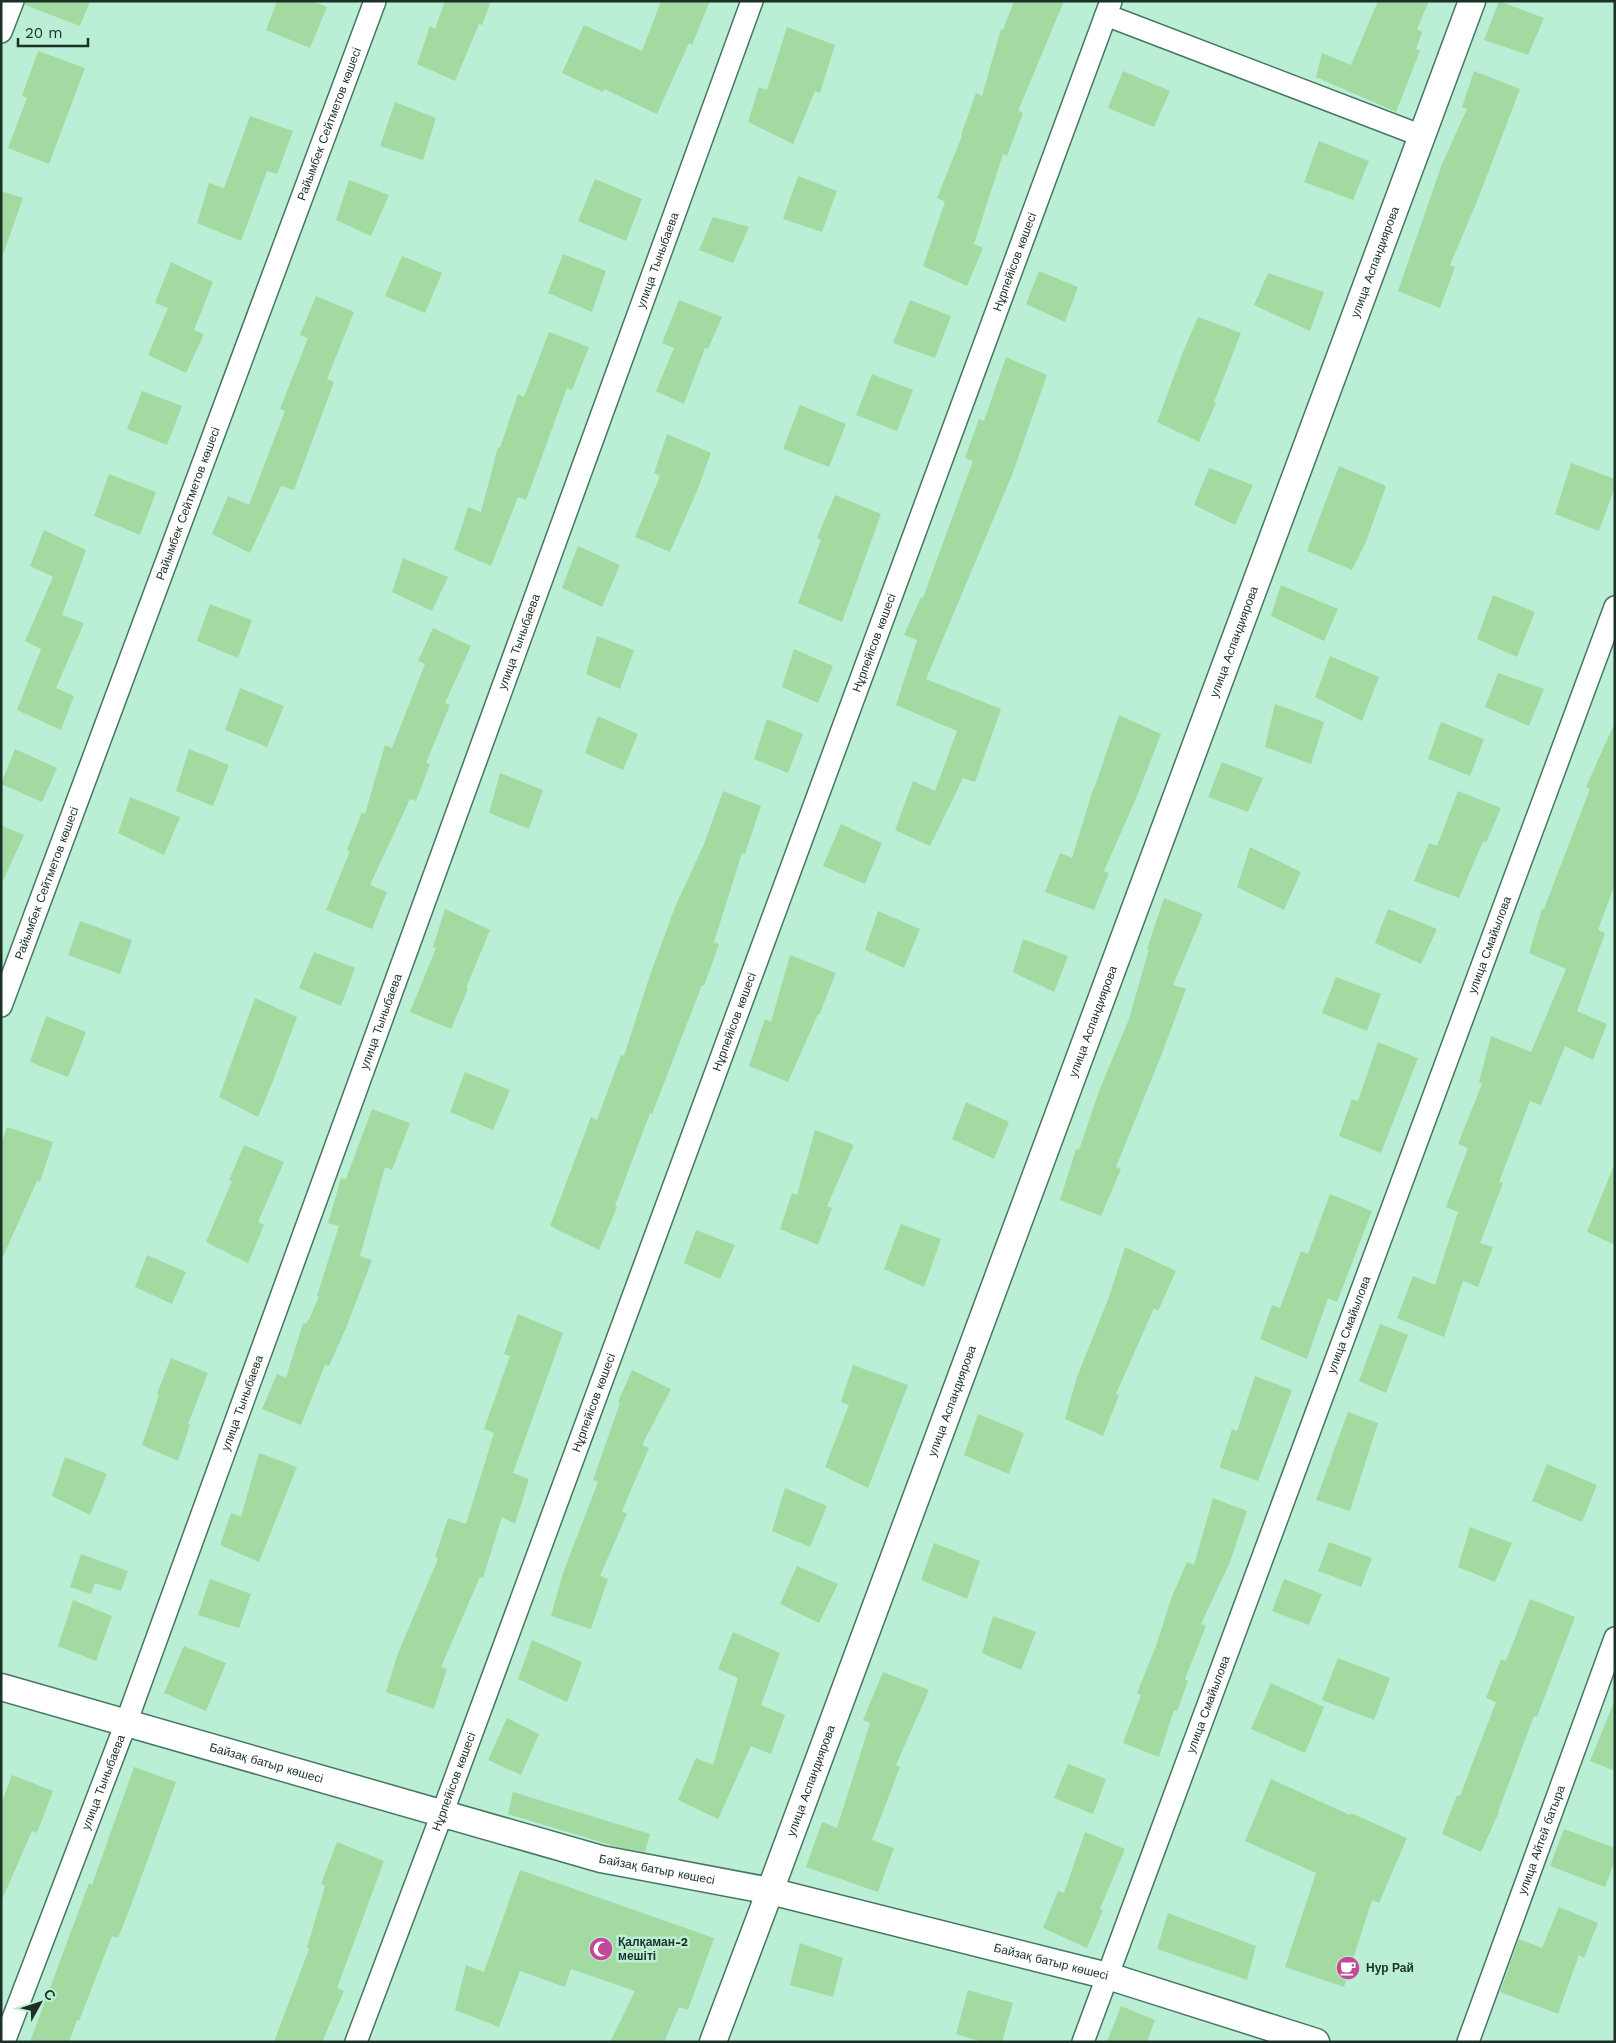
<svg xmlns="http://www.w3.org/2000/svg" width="1616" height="2043" font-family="'Work Sans',sans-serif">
	<rect width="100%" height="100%" fill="#baefd5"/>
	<path fill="#a2daa1" d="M 25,1 L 90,1 L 80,26 L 25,5 Z
		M 277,1 L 312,1 L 327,7 L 310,48 L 266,30 Z
		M 445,1 L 491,1 L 482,25 L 479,24 L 455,81 L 417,64 L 430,26 L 435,29 Z
		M 661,1 L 710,1 L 692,45 L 689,43 L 657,114 L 604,89 L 603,92 L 562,73 L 584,25 L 642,51 Z
		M 1014,1 L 1064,1 L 1018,111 L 1023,113 L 1007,156 L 1003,154 L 974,244 L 983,248 L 967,286 L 923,266 L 945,202 L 937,198 L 962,136 L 961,135 L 976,93 L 982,96 L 1001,29 L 1003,30 Z
		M 1378,1 L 1429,1 L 1417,29 L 1422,32 L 1416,49 L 1420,51 L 1396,112 L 1316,77 L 1322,53 L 1351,65 Z
		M 1499,1 L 1544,18 L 1528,55 L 1484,40 Z
		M 787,27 L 835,45 L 820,93 L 815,91 L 793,144 L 748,122 L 759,87 L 767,90 Z
		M 38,51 L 85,68 L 49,164 L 8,148 L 27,98 L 22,96 Z
		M 1123,71 L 1170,91 L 1154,127 L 1108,108 Z
		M 1474,71 L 1520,89 L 1478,199 L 1450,265 L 1455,267 L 1440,308 L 1398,291 L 1442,164 L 1467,109 L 1462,107 Z
		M 395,102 L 436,118 L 423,160 L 380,146 Z
		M 250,116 L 293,131 L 277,174 L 267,171 L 241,241 L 197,223 L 209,183 L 224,188 Z
		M 1319,141 L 1369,161 L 1353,200 L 1304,182 Z
		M 798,176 L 837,191 L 822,232 L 783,219 Z
		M 595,179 L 642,199 L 626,241 L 578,221 Z
		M 349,180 L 389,195 L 371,236 L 336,220 Z
		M 1,191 L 23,198 L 4,252 L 1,252 Z
		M 713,217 L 749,227 L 733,263 L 699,250 Z
		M 563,254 L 606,271 L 592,312 L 548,293 Z
		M 402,256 L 442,273 L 425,313 L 385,296 Z
		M 171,262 L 213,282 L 194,330 L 204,334 L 186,373 L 148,355 L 168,308 L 155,303 Z
		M 1039,271 L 1078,287 L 1065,322 L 1026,304 Z
		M 1268,273 L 1324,292 L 1310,331 L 1254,305 Z
		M 316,296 L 354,312 L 327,379 L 334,382 L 294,490 L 281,486 L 250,553 L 212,534 L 228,496 L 249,505 L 285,411 L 280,409 L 308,338 L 300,335 Z
		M 679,300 L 722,317 L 708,349 L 705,348 L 684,404 L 656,391 L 674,348 L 662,343 Z
		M 910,300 L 951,316 L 935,358 L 893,343 Z
		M 1198,317 L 1241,333 L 1214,402 L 1216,403 L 1199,442 L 1157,422 L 1183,352 Z
		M 549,332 L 589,347 L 572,390 L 567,388 L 526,500 L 518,497 L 491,566 L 454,550 L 468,507 L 481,512 L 498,447 L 500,448 L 518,394 L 524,397 Z
		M 1006,357 L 1047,375 L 1012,475 L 926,679 L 1001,709 L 975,782 L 963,778 L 930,846 L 895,830 L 913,781 L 935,791 L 957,731 L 896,705 L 917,640 L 904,635 L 921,597 L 923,598 L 944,540 L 973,461 L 965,458 L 979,419 L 984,421 Z
		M 872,374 L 913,390 L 897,431 L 856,415 Z
		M 142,391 L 182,406 L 167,445 L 127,429 Z
		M 800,405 L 846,424 L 829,467 L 783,449 Z
		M 667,434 L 711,453 L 697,491 L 670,552 L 635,537 L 660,476 L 654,473 Z
		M 1571,463 L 1615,479 L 1615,487 L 1599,531 L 1555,514 Z
		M 1339,466 L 1386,486 L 1366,542 L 1352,570 L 1307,551 Z
		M 1209,468 L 1253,485 L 1235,525 L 1194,505 Z
		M 109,474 L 156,492 L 140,535 L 94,516 Z
		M 835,495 L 881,514 L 842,622 L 798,603 L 821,540 L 817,538 Z
		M 44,530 L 86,550 L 62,615 L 84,623 L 56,688 L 74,696 L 61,730 L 17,710 L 41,649 L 25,641 L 53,577 L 30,566 Z
		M 578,546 L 620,565 L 602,607 L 562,588 Z
		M 403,558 L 448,577 L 432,611 L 392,592 Z
		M 1281,585 L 1338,609 L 1324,641 L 1271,616 Z
		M 1493,595 L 1535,612 L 1517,657 L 1477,639 Z
		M 210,604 L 252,620 L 238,658 L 197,641 Z
		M 433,628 L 471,646 L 445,703 L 450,705 L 426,763 L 430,764 L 416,801 L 410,799 L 370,885 L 387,892 L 372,929 L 326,910 L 350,851 L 347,850 L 362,812 L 365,814 L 385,745 L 392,748 L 425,664 L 418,661 Z
		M 597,636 L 634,650 L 620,689 L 586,674 Z
		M 794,649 L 833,666 L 818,703 L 782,687 Z
		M 1330,656 L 1379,677 L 1362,721 L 1315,697 Z
		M 1498,673 L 1544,689 L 1529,726 L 1485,707 Z
		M 240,688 L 284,706 L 267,747 L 225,730 Z
		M 1275,704 L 1324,722 L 1311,764 L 1265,747 Z
		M 1119,715 L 1161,734 L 1137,796 L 1104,871 L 1109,873 L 1094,910 L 1045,892 L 1060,853 L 1072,858 L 1093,789 L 1094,789 Z
		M 598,716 L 638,734 L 623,770 L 585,753 Z
		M 767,719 L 803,734 L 788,773 L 754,759 Z
		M 1441,722 L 1484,739 L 1470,776 L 1428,759 Z
		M 1615,722 L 1615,884 L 1598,930 L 1605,933 L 1577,1011 L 1607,1024 L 1593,1060 L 1565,1046 L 1541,1105 L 1530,1101 L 1499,1182 L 1503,1183 L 1480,1243 L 1493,1247 L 1478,1287 L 1463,1281 L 1444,1337 L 1397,1318 L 1413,1276 L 1435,1285 L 1458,1212 L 1446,1207 L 1468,1148 L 1458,1144 L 1482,1084 L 1479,1082 L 1491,1036 L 1531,1052 L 1566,969 L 1529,953 L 1542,909 L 1544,909 L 1590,789 L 1586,787 Z
		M 15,749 L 57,768 L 42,802 L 1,784 Z
		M 189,749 L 229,765 L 213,806 L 176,791 Z
		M 1222,762 L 1263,778 L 1248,812 L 1208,797 Z
		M 500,773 L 543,790 L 529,829 L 489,813 Z
		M 723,791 L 761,806 L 745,854 L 742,853 L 714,942 L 719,944 L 704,986 L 702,985 L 652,1114 L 650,1113 L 615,1206 L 617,1207 L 599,1250 L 550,1226 L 591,1117 L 597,1120 L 621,1055 L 624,1056 L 650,975 L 675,907 L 704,844 Z
		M 1458,791 L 1501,808 L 1486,843 L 1483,841 L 1459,898 L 1414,881 L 1429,843 L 1437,846 Z
		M 130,797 L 180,817 L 164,855 L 118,833 Z
		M 841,824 L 882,843 L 865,884 L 823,866 Z
		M 1,825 L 24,835 L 1,885 Z
		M 1250,847 L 1301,872 L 1284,910 L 1237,887 Z
		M 1164,898 L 1203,914 L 1173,985 L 1186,989 L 1161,1056 L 1116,1167 L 1121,1169 L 1101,1216 L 1060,1200 L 1076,1149 L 1079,1150 L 1099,1091 L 1129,1019 L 1149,949 L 1147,949 Z
		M 445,909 L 490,930 L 466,988 L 468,989 L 451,1029 L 410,1012 L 436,948 L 433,947 Z
		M 1388,909 L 1437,929 L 1421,964 L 1375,943 Z
		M 878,911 L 920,929 L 904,968 L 865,950 Z
		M 80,921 L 132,940 L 120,974 L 68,955 Z
		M 1023,939 L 1068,956 L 1054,992 L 1013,972 Z
		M 314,952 L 355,968 L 341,1006 L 299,988 Z
		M 790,955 L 836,973 L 819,1015 L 818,1014 L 788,1082 L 749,1066 L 765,1019 L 771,1022 Z
		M 1336,977 L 1381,994 L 1367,1031 L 1322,1013 Z
		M 255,998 L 297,1017 L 273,1081 L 258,1117 L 219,1097 Z
		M 46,1016 L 86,1032 L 68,1077 L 30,1062 Z
		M 1378,1042 L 1418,1058 L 1381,1153 L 1339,1136 L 1352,1099 L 1358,1101 Z
		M 465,1072 L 510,1090 L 493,1130 L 450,1112 Z
		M 966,1102 L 1009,1122 L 994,1159 L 952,1139 Z
		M 372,1109 L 410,1123 L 392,1170 L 385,1167 L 360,1256 L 372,1260 L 346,1328 L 329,1366 L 325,1365 L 301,1425 L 262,1409 L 277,1374 L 286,1378 L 303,1323 L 306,1324 L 310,1317 L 319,1297 L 317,1296 L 339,1226 L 328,1223 L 341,1178 L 346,1179 Z
		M 7,1127 L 53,1142 L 40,1182 L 37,1181 L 1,1261 L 1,1145 Z
		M 815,1130 L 854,1145 L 827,1206 L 832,1208 L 818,1245 L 780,1229 L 792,1193 L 797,1195 Z
		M 244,1145 L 284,1162 L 258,1222 L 264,1225 L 248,1263 L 206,1242 L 232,1181 L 229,1180 Z
		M 1614,1165 L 1615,1165 L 1615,1245 L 1587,1232 Z
		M 1330,1194 L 1372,1211 L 1337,1302 L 1328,1298 L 1307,1359 L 1260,1339 L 1272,1305 L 1280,1308 L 1301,1251 L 1308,1254 Z
		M 901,1224 L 941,1239 L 924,1287 L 884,1269 Z
		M 696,1230 L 735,1245 L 720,1279 L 684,1263 Z
		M 1125,1247 L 1176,1271 L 1158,1311 L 1154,1308 L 1116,1394 L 1119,1395 L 1103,1436 L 1065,1419 L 1077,1377 L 1109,1297 Z
		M 147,1255 L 186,1272 L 172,1304 L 135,1287 Z
		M 518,1314 L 563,1333 L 513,1473 L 529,1479 L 515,1524 L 502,1517 L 483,1578 L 480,1577 L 441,1667 L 447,1669 L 434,1709 L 386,1692 L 398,1653 L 438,1559 L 435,1557 L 448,1518 L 466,1524 L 494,1433 L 484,1429 L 510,1356 L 504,1354 Z
		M 1380,1324 L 1408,1335 L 1386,1393 L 1359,1381 Z
		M 171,1358 L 208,1373 L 188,1424 L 190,1425 L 178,1461 L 142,1445 L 159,1395 L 157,1394 Z
		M 853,1365 L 908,1385 L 868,1488 L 825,1467 L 849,1405 L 841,1402 Z
		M 632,1370 L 671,1389 L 642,1445 L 649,1448 L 622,1511 L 627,1514 L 600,1576 L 608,1579 L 591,1629 L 551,1616 L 563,1573 L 598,1482 L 593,1480 L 620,1403 L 618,1402 Z
		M 1255,1376 L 1292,1390 L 1258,1481 L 1221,1468 L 1220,1466 L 1232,1429 L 1237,1431 Z
		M 1348,1412 L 1378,1423 L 1350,1511 L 1316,1500 Z
		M 978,1414 L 1024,1433 L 1009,1474 L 964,1455 Z
		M 259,1453 L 297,1467 L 259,1562 L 220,1545 L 231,1513 L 241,1517 Z
		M 65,1457 L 107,1474 L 90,1515 L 52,1496 Z
		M 1547,1464 L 1597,1485 L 1582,1522 L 1532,1501 Z
		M 785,1488 L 827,1506 L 810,1547 L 772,1531 Z
		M 1213,1498 L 1247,1511 L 1230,1562 L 1201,1624 L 1206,1626 L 1185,1679 L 1188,1681 L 1177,1711 L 1174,1710 L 1159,1757 L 1123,1743 L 1141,1695 L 1137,1693 L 1156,1646 L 1171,1599 L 1187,1562 L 1194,1565 Z
		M 1470,1527 L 1512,1543 L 1495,1582 L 1458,1567 Z
		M 1329,1542 L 1372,1558 L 1361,1587 L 1318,1571 Z
		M 934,1543 L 980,1561 L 967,1599 L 921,1580 Z
		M 81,1554 L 128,1571 L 121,1591 L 95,1583 L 91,1594 L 70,1587 Z
		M 797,1566 L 838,1584 L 819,1623 L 780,1604 Z
		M 210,1579 L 251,1594 L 239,1628 L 198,1615 Z
		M 1284,1579 L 1322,1594 L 1309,1625 L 1272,1611 Z
		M 1530,1599 L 1575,1617 L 1537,1717 L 1534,1716 L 1498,1812 L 1499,1812 L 1481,1852 L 1442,1834 L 1457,1795 L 1460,1796 L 1496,1702 L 1486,1698 L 1501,1659 L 1506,1661 Z
		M 73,1600 L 112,1616 L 96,1661 L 58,1646 Z
		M 993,1616 L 1036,1632 L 1021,1670 L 982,1653 Z
		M 733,1632 L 780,1653 L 761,1705 L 785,1715 L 771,1754 L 751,1746 L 718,1819 L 678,1800 L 696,1758 L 713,1765 L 738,1678 L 718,1669 Z
		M 532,1640 L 582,1662 L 567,1702 L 518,1679 Z
		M 184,1646 L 226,1663 L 206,1711 L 164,1693 Z
		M 1338,1658 L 1390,1678 L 1374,1720 L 1322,1700 Z
		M 883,1672 L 929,1690 L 896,1765 L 900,1767 L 872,1840 L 894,1848 L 878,1892 L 806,1867 L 822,1822 L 837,1828 L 870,1723 L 863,1720 Z
		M 1271,1683 L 1324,1707 L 1305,1753 L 1251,1729 Z
		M 1614,1702 L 1615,1702 L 1615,1771 L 1590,1761 Z
		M 507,1718 L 539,1734 L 521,1775 L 488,1760 Z
		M 1068,1764 L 1106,1779 L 1093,1814 L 1054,1798 Z
		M 134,1767 L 176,1782 L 130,1908 L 118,1938 L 112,1936 L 79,2021 L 77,2020 L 69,2042 L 30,2042 L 89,1883 L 92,1885 Z
		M 12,1775 L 53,1791 L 37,1833 L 32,1831 L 1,1902 L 1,1805 Z
		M 1271,1779 L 1350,1815 L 1351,1813 L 1407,1838 L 1379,1903 L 1372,1900 L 1344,1987 L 1285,1967 L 1316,1873 L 1245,1841 Z
		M 513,1792 L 650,1834 L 645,1852 L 617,1847 L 508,1814 Z
		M 1564,1829 L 1615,1848 L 1615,1861 L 1605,1887 L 1550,1866 Z
		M 1085,1832 L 1125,1849 L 1100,1909 L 1103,1910 L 1087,1948 L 1043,1928 L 1058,1891 L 1064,1893 Z
		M 337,1842 L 384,1861 L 337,1988 L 344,1991 L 322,2042 L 274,2042 L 309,1949 L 307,1948 L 325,1886 L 321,1884 Z
		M 520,1870 L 714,1938 L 688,2010 L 679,2007 L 664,2042 L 610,2042 L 635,1991 L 571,1969 L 565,1987 L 520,1971 L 499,2027 L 455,2010 L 466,1965 L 484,1972 Z
		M 1559,1907 L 1598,1923 L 1584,1958 L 1579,1955 L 1558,2014 L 1500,1992 L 1519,1939 L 1542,1948 Z
		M 1168,1913 L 1256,1946 L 1247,1980 L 1157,1949 Z
		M 800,1943 L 843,1958 L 833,1997 L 790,1985 Z
		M 968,1990 L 1013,2003 L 1002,2042 L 983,2042 L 956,2034 Z
		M 1121,2006 L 1155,2020 L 1147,2042 L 1107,2042 Z"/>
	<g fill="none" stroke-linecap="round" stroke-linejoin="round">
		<g stroke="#457761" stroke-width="24">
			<g id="minor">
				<path d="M 1106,15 L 1422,136"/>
				<path d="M 1,32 L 13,1"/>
				<path id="s1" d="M 1,1006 L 375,1"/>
				<path id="s2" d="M 4,2042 L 126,1723 L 752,1"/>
				<path id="s3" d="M 356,2042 L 442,1814 L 1111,1"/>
				<path id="s4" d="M 1083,2042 L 1615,607"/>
				<path id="s5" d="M 1468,2042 L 1615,1638"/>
			</g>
		</g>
		<g stroke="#457761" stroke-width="29">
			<g id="tertiary">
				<path id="s6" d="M 1,1687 L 601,1859 L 770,1891 L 1108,1976 L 1316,2042"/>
				<path id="s7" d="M 713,2042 L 770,1891 L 1472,1"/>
			</g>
		</g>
		<use href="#minor" stroke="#fff" stroke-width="21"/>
		<use href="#tertiary" stroke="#fff" stroke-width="26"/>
	</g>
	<defs>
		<g id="mosque-disc" transform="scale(1.25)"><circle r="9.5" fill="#c44899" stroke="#baefd5"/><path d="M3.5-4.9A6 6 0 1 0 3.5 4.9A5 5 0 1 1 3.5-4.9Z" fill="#fff"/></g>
		<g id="cafe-disc" transform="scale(1.25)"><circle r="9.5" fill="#c44899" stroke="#baefd5"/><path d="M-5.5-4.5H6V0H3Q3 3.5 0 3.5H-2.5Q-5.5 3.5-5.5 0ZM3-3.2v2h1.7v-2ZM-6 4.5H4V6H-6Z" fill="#fff"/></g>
	</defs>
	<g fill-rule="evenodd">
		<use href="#mosque-disc" x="601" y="1949"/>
		<use href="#cafe-disc" x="1348" y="1968"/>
	</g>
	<g text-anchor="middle" stroke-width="5" stroke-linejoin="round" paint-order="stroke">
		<g font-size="12" fill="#1b3026" stroke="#baefd5">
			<text dy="4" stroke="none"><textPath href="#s1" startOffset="941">Райымбек Сейтметов көшесі</textPath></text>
			<text dy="4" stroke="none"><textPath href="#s2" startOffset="1898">улица Тыныбаева</textPath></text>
			<text dy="4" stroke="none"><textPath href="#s3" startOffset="1898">Нұрпейісов көшесі</textPath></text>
			<text dy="4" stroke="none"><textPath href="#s7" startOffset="1899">улица Аспандиярова</textPath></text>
			<text dy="4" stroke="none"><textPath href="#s1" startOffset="536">Райымбек Сейтметов көшесі</textPath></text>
			<text dy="4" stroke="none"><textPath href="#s2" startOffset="1492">улица Тыныбаева</textPath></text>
			<text dy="4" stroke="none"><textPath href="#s3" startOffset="1492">Нұрпейісов көшесі</textPath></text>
			<text dy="4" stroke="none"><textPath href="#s7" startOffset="1494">улица Аспандиярова</textPath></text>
			<text dy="4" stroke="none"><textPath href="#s1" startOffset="131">Райымбек Сейтметов көшесі</textPath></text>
			<text dy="4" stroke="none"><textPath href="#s4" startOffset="1170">улица Смайылова</textPath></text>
			<text dy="4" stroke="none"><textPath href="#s2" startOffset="1088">улица Тыныбаева</textPath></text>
			<text dy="4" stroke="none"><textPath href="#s3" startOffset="1088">Нұрпейісов көшесі</textPath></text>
			<text dy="4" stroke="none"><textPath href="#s7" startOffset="1089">улица Аспандиярова</textPath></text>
			<text dy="4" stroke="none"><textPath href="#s4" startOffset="765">улица Смайылова</textPath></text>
			<text dy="4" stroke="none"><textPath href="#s3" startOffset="682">Нұрпейісов көшесі</textPath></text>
			<text dy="4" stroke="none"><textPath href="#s7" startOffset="684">улица Аспандиярова</textPath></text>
			<text dy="4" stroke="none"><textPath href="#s2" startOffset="682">улица Тыныбаева</textPath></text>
			<text dy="4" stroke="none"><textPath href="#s4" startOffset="360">улица Смайылова</textPath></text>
			<text dy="4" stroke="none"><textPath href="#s6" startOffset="276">Байзақ батыр көшесі</textPath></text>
			<text dy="4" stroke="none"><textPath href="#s7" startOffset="279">улица Аспандиярова</textPath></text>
			<text dy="4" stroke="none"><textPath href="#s3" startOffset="278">Нұрпейісов көшесі</textPath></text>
			<text dy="4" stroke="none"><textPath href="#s2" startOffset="278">улица Тыныбаева</textPath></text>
			<text dy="4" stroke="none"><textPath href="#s5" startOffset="215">улица Айтей батыра</textPath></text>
			<text dy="4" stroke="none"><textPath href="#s6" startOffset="681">Байзақ батыр көшесі</textPath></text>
			<text dy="4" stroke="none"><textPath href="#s6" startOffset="1086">Байзақ батыр көшесі</textPath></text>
		</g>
		<g font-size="12" font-weight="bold" fill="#1b3026" stroke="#baefd5" text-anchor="start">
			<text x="618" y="1946">Қалқаман-2<tspan x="618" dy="14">мешіті</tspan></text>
			<text x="1366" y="1972">Нур Рай</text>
		</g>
	</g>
	<rect width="1616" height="2043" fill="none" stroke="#1b3026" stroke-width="5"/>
	<g transform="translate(40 2003) rotate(50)" stroke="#baefd5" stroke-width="4" paint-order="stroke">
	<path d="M0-4L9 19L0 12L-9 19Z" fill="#1b3026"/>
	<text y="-8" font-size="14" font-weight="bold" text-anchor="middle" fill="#1b3026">С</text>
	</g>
	<path d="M18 38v8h70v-8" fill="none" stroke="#1b3026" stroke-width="2.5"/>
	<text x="25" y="38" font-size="15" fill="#1b3026" stroke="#baefd5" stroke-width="4" paint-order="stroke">20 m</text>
</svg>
